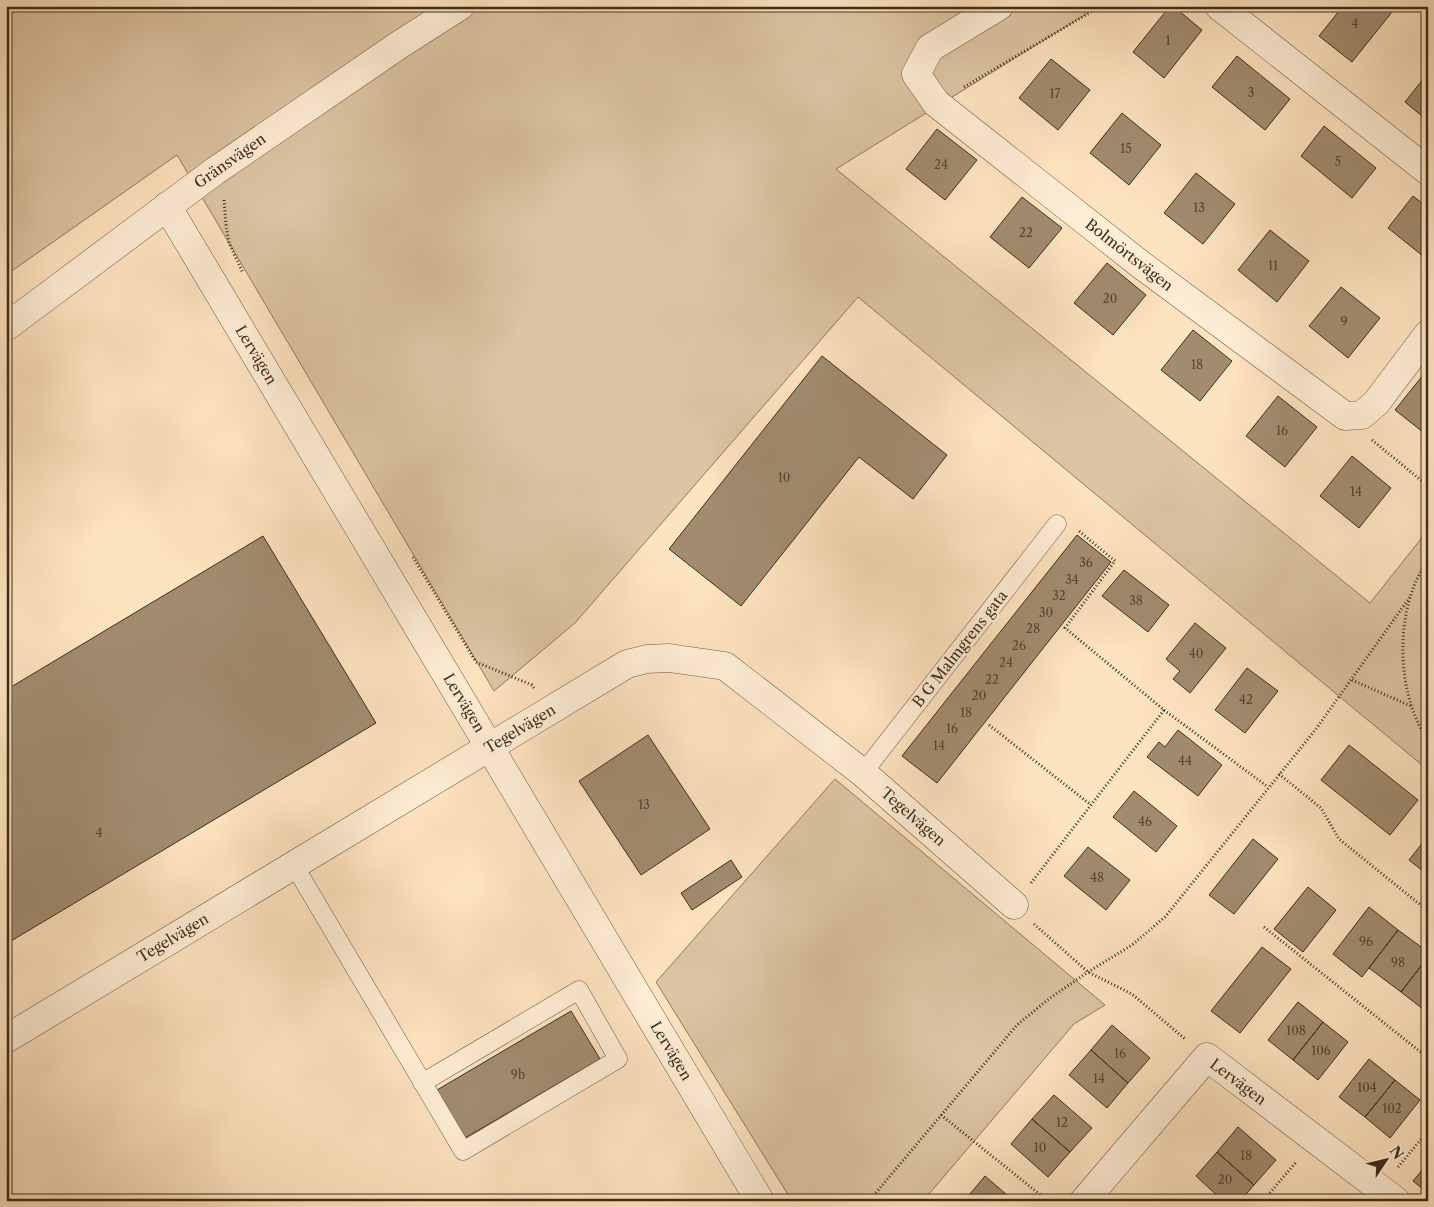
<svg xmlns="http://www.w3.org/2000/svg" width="1434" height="1207" font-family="'Libre Caslon Text',serif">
	<rect width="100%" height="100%" fill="#fee3bf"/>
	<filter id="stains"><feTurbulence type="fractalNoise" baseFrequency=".004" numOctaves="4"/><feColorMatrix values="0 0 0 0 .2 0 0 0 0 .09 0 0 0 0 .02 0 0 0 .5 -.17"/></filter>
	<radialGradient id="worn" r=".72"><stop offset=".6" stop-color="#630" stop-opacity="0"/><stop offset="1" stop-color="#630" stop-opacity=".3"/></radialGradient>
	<path fill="#ddc4a3" stroke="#8d795f" d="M 6,6 L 1099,6 L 836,169 L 1370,603 L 1428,530 L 1428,770 L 858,297 L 575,623 L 494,691 L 177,155 L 6,275 Z
		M 835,779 L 1105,1005 L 1074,1024 L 923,1201 L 792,1201 L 656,982 Z"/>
	<path fill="#a18c70" stroke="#3d2e1b" d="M 1170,6 L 1173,6 L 1202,30 L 1164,78 L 1133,52 Z
		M 1343,6 L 1385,6 L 1392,12 L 1352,62 L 1319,36 Z
		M 1237,56 L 1290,99 L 1265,130 L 1212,87 Z
		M 1051,59 L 1090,90 L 1058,130 L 1019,98 Z
		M 1428,73 L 1428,121 L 1405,102 Z
		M 1122,113 L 1161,145 L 1129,185 L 1090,153 Z
		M 1324,126 L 1376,168 L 1352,198 L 1301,156 Z
		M 937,129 L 977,160 L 945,200 L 906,169 Z
		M 1196,173 L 1235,204 L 1203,244 L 1164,213 Z
		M 1413,196 L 1428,208 L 1428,260 L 1388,228 Z
		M 1022,197 L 1062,228 L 1029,268 L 990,237 Z
		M 1270,230 L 1309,261 L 1277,302 L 1238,270 Z
		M 1107,263 L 1146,295 L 1113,335 L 1074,303 Z
		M 1341,287 L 1380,318 L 1348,358 L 1309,326 Z
		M 1193,330 L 1232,361 L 1200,401 L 1161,370 Z
		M 822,356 L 947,455 L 913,499 L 859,457 L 741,606 L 669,549 Z
		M 1428,369 L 1428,436 L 1395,410 Z
		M 1278,396 L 1317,427 L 1285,467 L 1246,436 Z
		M 1352,456 L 1391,488 L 1359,528 L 1320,496 Z
		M 1077,535 L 1111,562 L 937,783 L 902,756 Z
		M 263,536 L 376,723 L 6,944 L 6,690 Z
		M 1124,570 L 1169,605 L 1148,632 L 1102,596 Z
		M 1195,623 L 1226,648 L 1190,693 L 1173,679 L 1180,671 L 1166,659 Z
		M 1247,668 L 1278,691 L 1245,733 L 1215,710 Z
		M 1178,730 L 1222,765 L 1198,796 L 1147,757 L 1159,742 L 1165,747 Z
		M 648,735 L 710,829 L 641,875 L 579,781 Z
		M 1349,745 L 1418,800 L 1390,835 L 1321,780 Z
		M 1134,791 L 1177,826 L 1156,852 L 1113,817 Z
		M 1428,836 L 1428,875 L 1409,860 Z
		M 1253,839 L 1278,859 L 1234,914 L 1209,895 Z
		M 1088,847 L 1130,880 L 1106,910 L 1064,876 Z
		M 731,860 L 742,877 L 692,910 L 681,893 Z
		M 1308,887 L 1336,910 L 1303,952 L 1274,929 Z
		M 1369,907 L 1398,930 L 1362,977 L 1333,954 Z
		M 1398,930 L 1428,952 L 1428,957 L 1401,992 L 1369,968 Z
		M 1262,947 L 1291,969 L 1240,1033 L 1211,1011 Z
		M 1428,957 L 1428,1013 L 1401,992 Z
		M 1298,1002 L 1323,1022 L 1293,1060 L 1268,1040 Z
		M 571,1011 L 600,1059 L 465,1138 L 437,1090 Z
		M 1323,1022 L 1348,1042 L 1318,1080 L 1293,1060 Z
		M 1112,1025 L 1150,1058 L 1128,1083 L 1091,1050 Z
		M 1091,1050 L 1128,1083 L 1107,1108 L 1069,1075 Z
		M 1369,1059 L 1395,1080 L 1365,1117 L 1339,1097 Z
		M 1395,1080 L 1420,1100 L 1390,1138 L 1365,1117 Z
		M 1054,1095 L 1092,1128 L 1070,1152 L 1032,1119 Z
		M 1032,1119 L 1070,1152 L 1048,1177 L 1011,1144 Z
		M 1238,1127 L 1276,1160 L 1254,1185 L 1217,1152 Z
		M 1217,1152 L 1254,1185 L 1240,1201 L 1223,1201 L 1196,1176 Z
		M 1428,1163 L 1428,1193 L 1413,1181 Z
		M 985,1176 L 1014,1201 L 964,1201 Z
		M 1179,1195 L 1186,1201 L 1174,1201 Z"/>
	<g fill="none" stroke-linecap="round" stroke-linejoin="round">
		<g stroke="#6d5b44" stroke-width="19">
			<path id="service" d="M 863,773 L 1057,524
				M 294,865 L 463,1151 L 618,1059 L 579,990 L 422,1083"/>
		</g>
		<g stroke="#6d5b44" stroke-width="29">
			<path id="minor" d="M 999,6 L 930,48 L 916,74 L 936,103 L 1140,264 L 1345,416 L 1362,415 L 1376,403 L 1428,334
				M 1219,6 L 1428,171
				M 167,206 L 760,1201
				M 6,1039 L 627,664 L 647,659 L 669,658 L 725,666 L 863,773 L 1014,905
				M 1084,1201 L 1207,1057 L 1396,1201"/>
		</g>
		<g stroke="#6d5b44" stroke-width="29">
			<path id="tertiary" d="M 6,327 L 215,171 L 399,45 L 460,6"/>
		</g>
		<path stroke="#3d2e1b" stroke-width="3" stroke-dasharray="1 2.5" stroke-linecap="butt" d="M 964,87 L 1101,6
			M 224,200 L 226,225 L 229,243 L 243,273
			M 1372,440 L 1428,486
			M 413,557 L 476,662 L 532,685 L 534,688
			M 1428,560 C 1394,607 1395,693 1428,740
			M 1352,680 L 1413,707
			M 1164,710 L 1268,787
			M 989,725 L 1091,805
			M 1279,774 L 1321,808 L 1339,839 L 1428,911
			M 1031,883 L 1164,710 L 1065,628 L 1115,561 L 1079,531
			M 1034,924 L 1088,972 L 1132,994 L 1185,1039
			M 1264,927 L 1428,1058
			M 941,1115 L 1048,1201
			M 1398,1167 L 1428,1131
			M 869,1201 L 1017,1025 L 1050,998 L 1088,972 L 1132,945 L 1165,917 L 1316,729 L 1410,597
			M 1263,1201 L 1297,1161"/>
		<use href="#service" stroke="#feedd5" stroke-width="18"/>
		<use href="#minor" stroke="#feedd5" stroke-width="28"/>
		<use href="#tertiary" stroke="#feedd5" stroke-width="28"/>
	</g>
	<g text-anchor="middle" stroke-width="4.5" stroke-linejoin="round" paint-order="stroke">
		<g font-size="12" fill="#564630">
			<text x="1355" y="28">4</text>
			<text x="1168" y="45">1</text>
			<text x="1251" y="97">3</text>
			<text x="1055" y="98">17</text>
			<text x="1126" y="153">15</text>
			<text x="1338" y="166">5</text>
			<text x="941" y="169">24</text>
			<text x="1199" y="212">13</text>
			<text x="1026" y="237">22</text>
			<text x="1273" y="270">11</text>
			<text x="1110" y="303">20</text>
			<text x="1344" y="326">9</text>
			<text x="1197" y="369">18</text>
			<text x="1282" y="435">16</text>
			<text x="784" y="482">10</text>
			<text x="1356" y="496">14</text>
			<text x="1086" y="567">36</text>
			<text x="1072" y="584">34</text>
			<text x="1059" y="600">32</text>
			<text x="1136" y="605">38</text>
			<text x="1046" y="617">30</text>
			<text x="1033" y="633">28</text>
			<text x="1019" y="650">26</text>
			<text x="1196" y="658">40</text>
			<text x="1006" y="667">24</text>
			<text x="992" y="684">22</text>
			<text x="979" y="700">20</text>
			<text x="1246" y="704">42</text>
			<text x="966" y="717">18</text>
			<text x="952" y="733">16</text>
			<text x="939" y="750">14</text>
			<text x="1185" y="765">44</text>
			<text x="644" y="809">13</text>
			<text x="1145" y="826">46</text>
			<text x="99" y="837">4</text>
			<text x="1097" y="882">48</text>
			<text x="1366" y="946">96</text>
			<text x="1398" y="967">98</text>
			<text x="1296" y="1035">108</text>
			<text x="1321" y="1055">106</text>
			<text x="1120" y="1058">16</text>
			<text x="518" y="1079">9b</text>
			<text x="1099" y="1083">14</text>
			<text x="1367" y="1092">104</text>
			<text x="1392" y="1113">102</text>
			<text x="1062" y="1127">12</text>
			<text x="1040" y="1152">10</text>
			<text x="1246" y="1160">18</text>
			<text x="1225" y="1184">20</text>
		</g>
		<g font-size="15" fill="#3d2e1b" stroke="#feedd5">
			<text transform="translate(230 161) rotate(-35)" y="5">Gränsvägen</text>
			<text transform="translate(1129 255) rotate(38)" y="5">Bolmörtsvägen</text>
			<text transform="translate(256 355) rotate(59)" y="5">Lervägen</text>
			<text transform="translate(960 649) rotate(-52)" y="5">B G Malmgrens gata</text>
			<text transform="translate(464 703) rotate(59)" y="5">Lervägen</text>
			<text transform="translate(520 729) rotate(-31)" y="5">Tegelvägen</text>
			<text transform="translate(913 817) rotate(41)" y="5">Tegelvägen</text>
			<text transform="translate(173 938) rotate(-31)" y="5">Tegelvägen</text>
			<text transform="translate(671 1051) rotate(59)" y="5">Lervägen</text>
			<text transform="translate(1238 1082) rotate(37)" y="5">Lervägen</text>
		</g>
	</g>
	<rect width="1434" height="1207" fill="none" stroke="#fee3bf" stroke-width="25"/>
	<rect x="8" y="8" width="1419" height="1192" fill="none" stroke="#3d2e1b" stroke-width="2.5"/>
	<rect x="12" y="12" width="1409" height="1182" fill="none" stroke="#3d2e1b"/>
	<g transform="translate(1386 1160) rotate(55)" stroke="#feedd5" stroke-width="4" paint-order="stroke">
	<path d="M0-4L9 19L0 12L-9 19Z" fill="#3d2e1b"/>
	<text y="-8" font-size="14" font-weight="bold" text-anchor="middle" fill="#3d2e1b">N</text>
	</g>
	<rect width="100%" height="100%" filter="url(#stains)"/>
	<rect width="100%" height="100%" fill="url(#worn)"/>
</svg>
